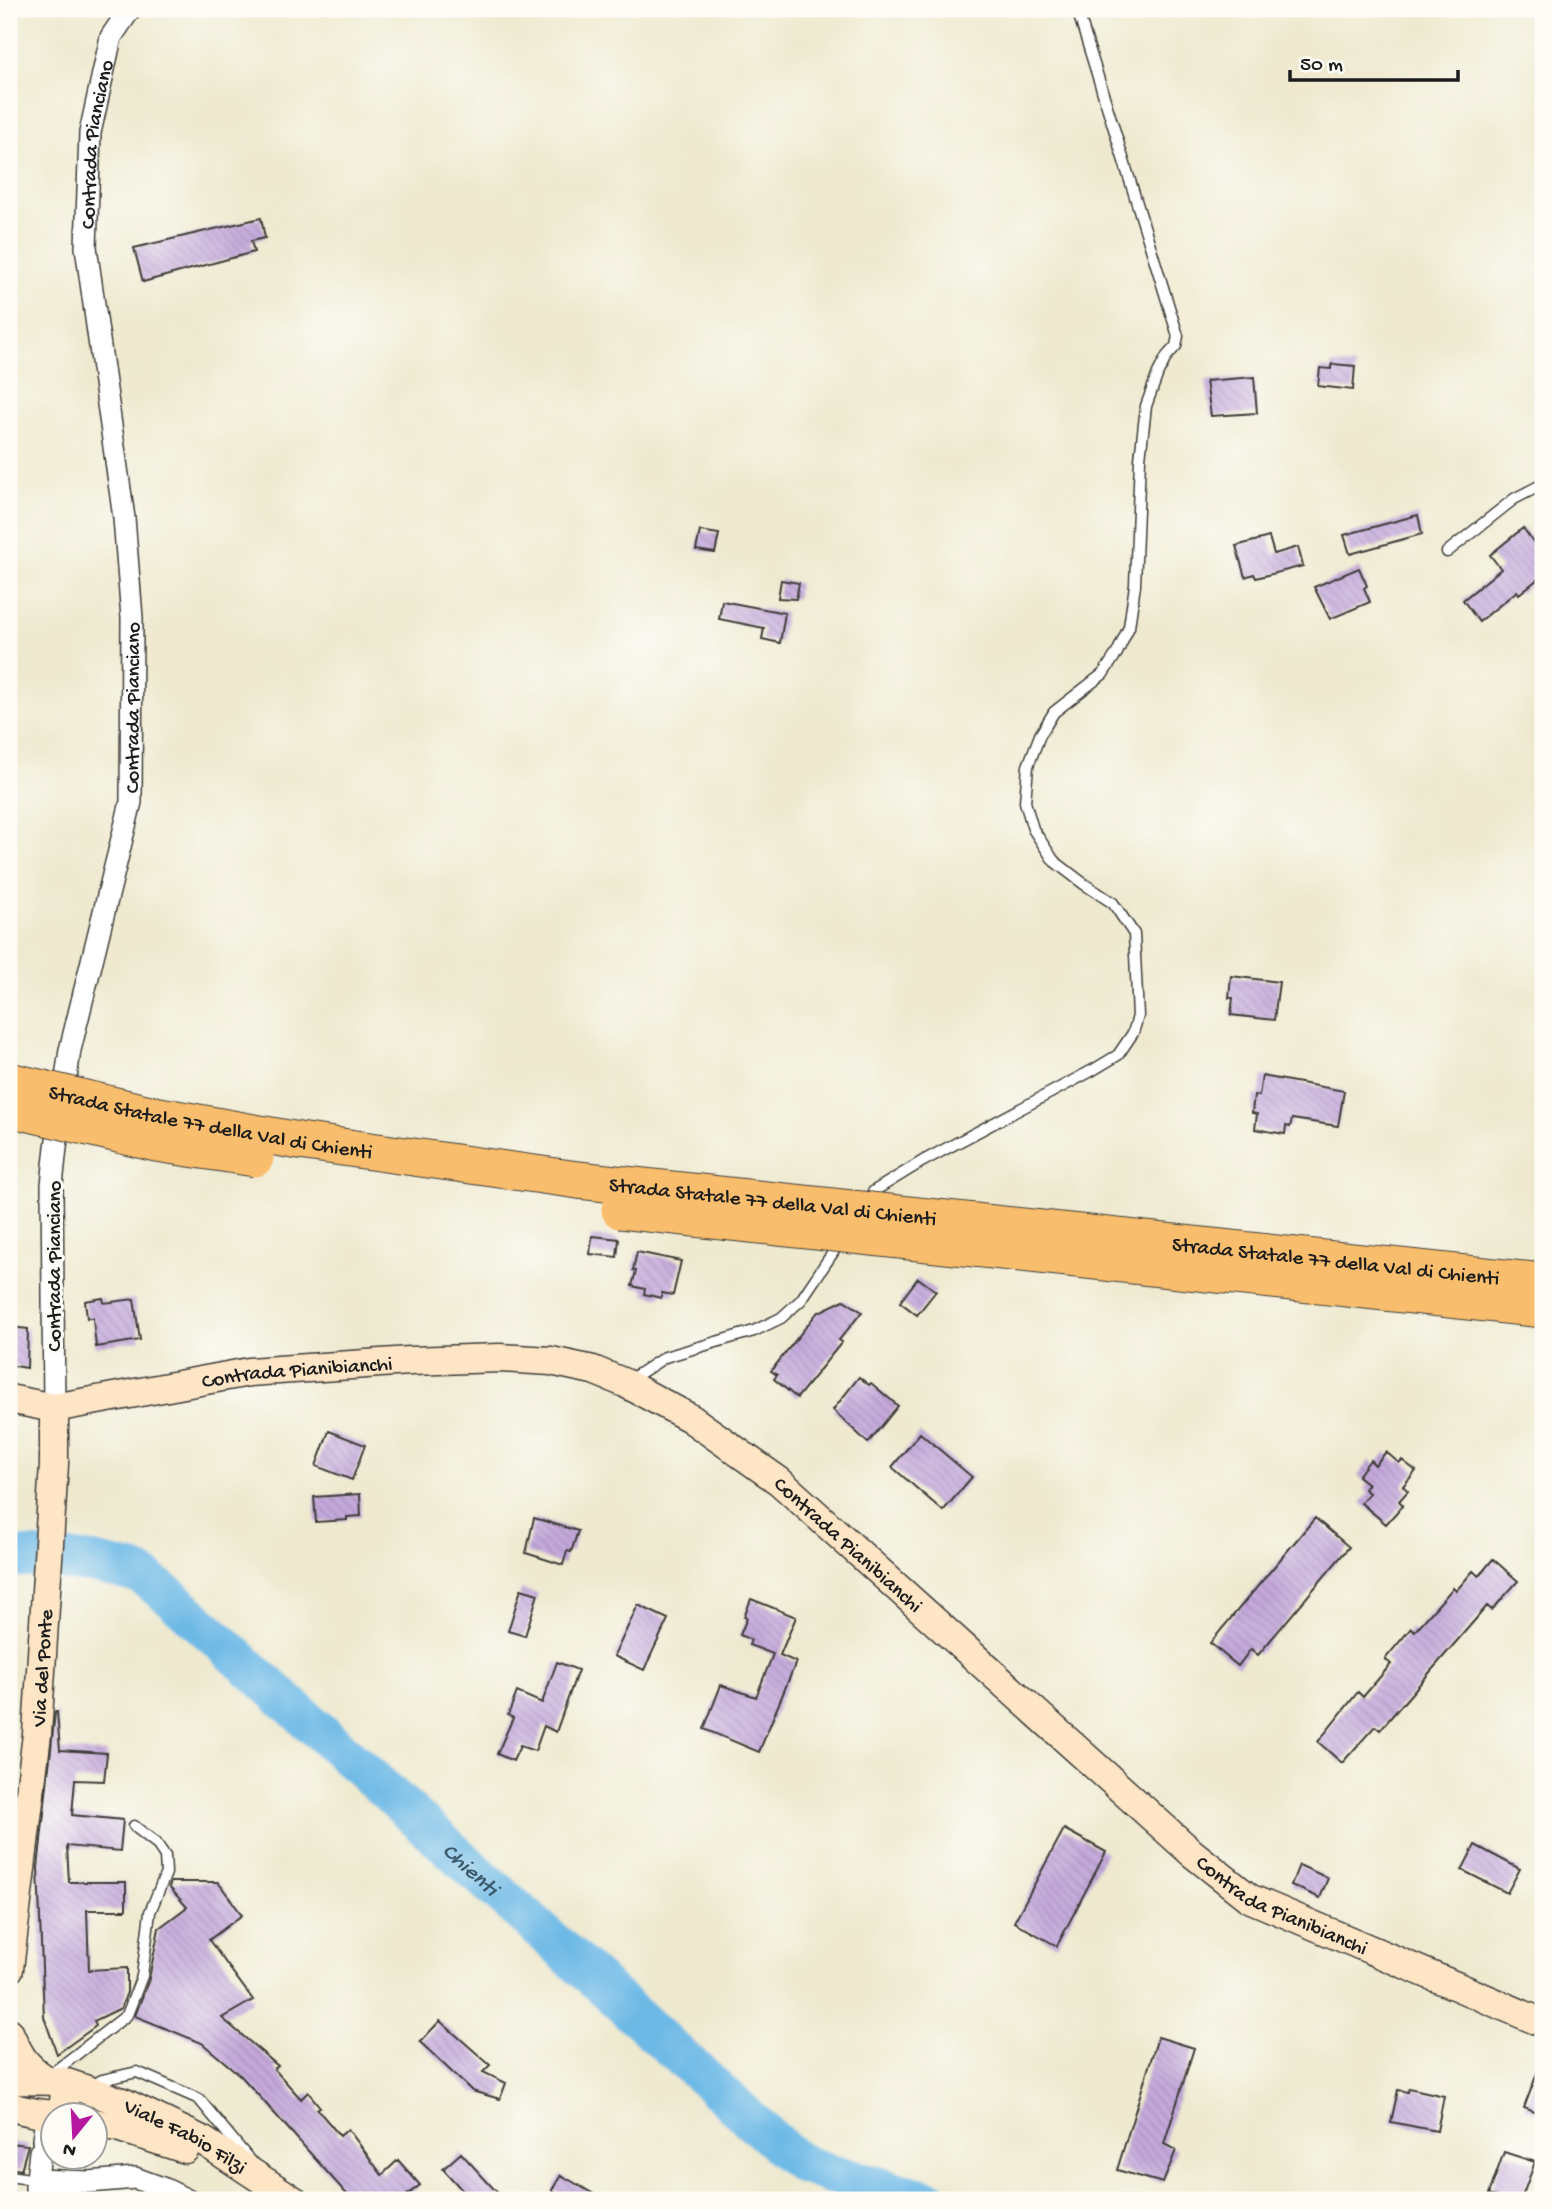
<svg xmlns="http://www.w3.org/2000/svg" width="1552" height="2209" font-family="'Gochi Hand',sans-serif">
	<defs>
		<pattern id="building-back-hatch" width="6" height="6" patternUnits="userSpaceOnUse" patternTransform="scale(1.75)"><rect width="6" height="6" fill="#c4a9db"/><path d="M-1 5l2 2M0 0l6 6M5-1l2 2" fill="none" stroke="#a891bb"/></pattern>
	</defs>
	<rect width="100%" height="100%" fill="#fdfcf7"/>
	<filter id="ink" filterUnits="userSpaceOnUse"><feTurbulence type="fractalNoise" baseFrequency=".0143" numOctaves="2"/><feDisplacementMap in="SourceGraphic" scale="14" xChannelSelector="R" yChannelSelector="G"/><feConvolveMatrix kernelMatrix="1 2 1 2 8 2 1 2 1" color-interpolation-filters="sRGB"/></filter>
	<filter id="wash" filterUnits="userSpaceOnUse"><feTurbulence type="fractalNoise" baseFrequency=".00686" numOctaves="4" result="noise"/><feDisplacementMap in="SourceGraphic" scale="28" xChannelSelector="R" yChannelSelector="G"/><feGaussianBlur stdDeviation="1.57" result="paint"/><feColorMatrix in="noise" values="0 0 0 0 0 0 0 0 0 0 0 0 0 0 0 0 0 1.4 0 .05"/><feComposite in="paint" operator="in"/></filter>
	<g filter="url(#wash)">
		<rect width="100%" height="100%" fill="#eee9cf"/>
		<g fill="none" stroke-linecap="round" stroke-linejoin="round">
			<path stroke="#6db9e6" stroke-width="40" id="s1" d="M 9,1556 L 93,1563 L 140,1574 L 172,1598 L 782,2148 L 802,2164 L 830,2174 L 930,2200"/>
		</g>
		<g id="blocks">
			<path fill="url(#building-back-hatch)" d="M 261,218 L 265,238 L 251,241 L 254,252 L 143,282 L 134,248 Z
				M 1332,364 L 1355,366 L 1353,390 L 1318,386 L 1320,368 L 1331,369 Z
				M 1254,377 L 1257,413 L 1211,416 L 1206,381 Z
				M 1418,515 L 1422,534 L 1350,554 L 1344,535 Z
				M 1523,528 L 1543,555 L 1543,575 L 1519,594 L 1517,591 L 1479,622 L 1463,600 L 1501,569 L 1490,555 Z
				M 700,531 L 719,534 L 715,553 L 696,550 Z
				M 1269,537 L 1274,554 L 1298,547 L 1303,566 L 1256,578 L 1254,574 L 1245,577 L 1236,546 Z
				M 1359,568 L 1367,586 L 1364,588 L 1370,602 L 1330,619 L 1314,587 Z
				M 781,580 L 799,583 L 796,599 L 778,598 Z
				M 722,601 L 785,613 L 780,643 L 762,639 L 764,628 L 719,619 Z
				M 1231,976 L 1279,982 L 1274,1020 L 1231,1015 L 1233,998 L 1229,998 Z
				M 1262,1076 L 1344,1091 L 1338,1126 L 1292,1119 L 1290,1127 L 1286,1126 L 1285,1134 L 1255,1129 L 1257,1114 L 1252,1113 L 1254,1095 L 1259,1096 Z
				M 592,1236 L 619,1239 L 617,1257 L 590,1254 Z
				M 637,1252 L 681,1261 L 673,1295 L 662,1293 L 661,1298 L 644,1294 L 645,1289 L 632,1286 L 636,1271 L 633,1270 Z
				M 918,1278 L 936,1291 L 917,1315 L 900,1302 Z
				M 103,1298 L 104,1303 L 134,1299 L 140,1340 L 96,1347 L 93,1318 L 87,1318 L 85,1301 Z
				M 844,1300 L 862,1312 L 839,1340 L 842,1342 L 797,1398 L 774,1379 L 777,1375 L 771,1371 L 817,1313 Z
				M 9,1327 L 28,1329 L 27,1368 L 9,1365 Z
				M 859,1377 L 869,1385 L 871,1383 L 898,1406 L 868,1443 L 833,1410 Z
				M 329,1431 L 365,1445 L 352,1480 L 316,1466 Z
				M 920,1433 L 972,1477 L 943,1511 L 892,1467 Z
				M 1386,1452 L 1399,1463 L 1402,1460 L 1416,1471 L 1403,1486 L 1408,1491 L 1399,1501 L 1403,1505 L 1386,1524 L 1361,1503 L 1369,1493 L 1364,1489 L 1368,1484 L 1358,1476 L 1370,1460 L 1375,1465 Z
				M 360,1494 L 361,1516 L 347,1517 L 347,1520 L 316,1522 L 314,1497 Z
				M 534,1518 L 578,1531 L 571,1552 L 567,1551 L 563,1565 L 526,1553 Z
				M 1315,1518 L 1349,1547 L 1258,1655 L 1251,1649 L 1238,1666 L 1210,1643 Z
				M 1493,1559 L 1518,1581 L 1492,1610 L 1487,1606 L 1380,1730 L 1375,1726 L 1342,1763 L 1318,1742 L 1358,1692 L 1363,1697 L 1391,1664 L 1385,1659 L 1411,1628 L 1415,1631 L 1453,1588 L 1456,1591 L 1473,1571 L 1479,1576 Z
				M 521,1589 L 538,1594 L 525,1636 L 508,1631 Z
				M 751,1599 L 796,1617 L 780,1655 L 796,1662 L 759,1752 L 704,1729 L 721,1685 L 756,1697 L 773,1654 L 749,1645 L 751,1640 L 740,1635 L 747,1618 L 744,1617 Z
				M 638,1605 L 668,1619 L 644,1670 L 614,1656 Z
				M 557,1662 L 578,1670 L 556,1732 L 544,1726 L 535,1751 L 520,1746 L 513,1761 L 497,1754 L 513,1718 L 508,1715 L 517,1692 L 542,1703 Z
				M 55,1712 L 57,1712 L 60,1750 L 107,1753 L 104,1781 L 75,1780 L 72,1815 L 123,1820 L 120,1851 L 67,1846 L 69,1882 L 126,1882 L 126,1910 L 87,1910 L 89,1970 L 127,1968 L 127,1992 L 121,2008 L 94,2021 L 96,2026 L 57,2054 L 44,2017 L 38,1868 Z
				M 1064,1829 L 1106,1852 L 1057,1946 L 1014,1922 Z
				M 1475,1845 L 1520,1869 L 1507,1893 L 1462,1870 Z
				M 1299,1865 L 1328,1878 L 1320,1898 L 1291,1885 Z
				M 171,1882 L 218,1882 L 242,1915 L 209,1940 L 253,2000 L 222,2018 L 278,2066 L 274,2069 L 301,2099 L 308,2092 L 320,2107 L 317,2109 L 340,2136 L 348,2129 L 382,2175 L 398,2160 L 420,2185 L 401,2200 L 352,2200 L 259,2096 L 241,2076 L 202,2043 L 135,2016 L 149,1979 L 159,1928 L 187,1907 L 169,1887 Z
				M 440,2021 L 490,2065 L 483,2072 L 506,2083 L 500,2099 L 472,2091 L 420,2042 Z
				M 1158,2037 L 1194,2048 L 1164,2144 L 1176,2150 L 1163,2183 L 1117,2170 Z
				M 1542,2060 L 1543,2061 L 1543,2115 L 1524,2108 Z
				M 1409,2088 L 1444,2096 L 1437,2131 L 1391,2122 L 1398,2090 L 1408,2092 Z
				M 9,2143 L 28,2145 L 21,2170 L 9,2168 Z
				M 1504,2152 L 1535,2162 L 1521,2200 L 1507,2200 L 1489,2194 Z
				M 461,2153 L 504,2200 L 471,2200 L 443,2169 Z
				M 561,2175 L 604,2200 L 570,2200 L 552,2190 Z"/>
		</g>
	</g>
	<g filter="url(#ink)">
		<use href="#blocks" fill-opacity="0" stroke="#3c3b37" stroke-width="2"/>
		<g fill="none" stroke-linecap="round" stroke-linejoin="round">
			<g stroke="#3c3b37" stroke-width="13">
				<path id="lane" d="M 1447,552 L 1514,499 L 1543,484
					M 866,1202 L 874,1191 L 923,1161 L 1093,1070 L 1118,1055 L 1133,1033 L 1138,1016 L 1134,934 L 1113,903 L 1084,884 L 1054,861 L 1033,829 L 1025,802 L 1028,766 L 1040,735 L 1054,712 L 1103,674 L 1117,653 L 1129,627 L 1135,585 L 1140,459 L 1146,406 L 1158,373 L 1167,356 L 1176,346 L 1178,336 L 1077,9
					M 628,1381 L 665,1357 L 754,1331 L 781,1318 L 801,1300 L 840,1242
					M 50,2075 L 127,2015 L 142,1976 L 150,1912 L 166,1873 L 165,1856 L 156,1843 L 134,1826
					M 90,2088 L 102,2080 L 137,2072 L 199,2099 L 247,2157
					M 9,2176 L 37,2180"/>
			</g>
			<g stroke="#3c3b37" stroke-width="24">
				<g id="street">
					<path id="s2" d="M 54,1408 L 52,1185 L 56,1147 L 70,1050 L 131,802 L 132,618 L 124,518 L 86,247 L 90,133 L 111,37 L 130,9"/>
					<path d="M 43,2140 L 47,2113"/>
					<path d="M 37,2180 L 89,2182 L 135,2178 L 165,2189 L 187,2200"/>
					<path d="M 38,2200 L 36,2188 L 40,2152"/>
				</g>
			</g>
			<g stroke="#3c3b37" stroke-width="31">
				<g id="secondary">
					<path id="s3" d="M 9,1399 L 54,1408 L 249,1372 L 410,1361 L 499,1358 L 551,1361 L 593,1370 L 625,1383 L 690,1418 L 779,1481 L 1192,1853 L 1249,1898 L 1543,2023"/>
					<path id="s4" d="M 9,1969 L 37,1734 L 54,1464 L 54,1408"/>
					<path d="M 9,2032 C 19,2055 24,2065 45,2079"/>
					<path id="s5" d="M 9,2082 L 14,2080 L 61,2081 L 125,2103 L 202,2140 L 293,2200"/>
					<path d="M 9,2105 C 17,2110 43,2115 53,2114 C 67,2112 66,2090 61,2081"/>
					<path d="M 94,2123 L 117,2127 L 185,2149"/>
				</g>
			</g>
			<use href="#lane" stroke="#fff" stroke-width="10"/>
			<use href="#street" stroke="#fff" stroke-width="21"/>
			<use href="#secondary" stroke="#fde5c5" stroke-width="28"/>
			<g stroke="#3c3b37" stroke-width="39" stroke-linecap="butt">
				<g id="highway-bridge">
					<path id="s6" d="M 9,1081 L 154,1115 L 299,1141 L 578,1180 L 1543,1282"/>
					<path d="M 9,1108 L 156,1143 L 255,1158"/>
					<path d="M 620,1210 L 1543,1309"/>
				</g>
			</g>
			<use href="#highway-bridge" stroke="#f9be6d" stroke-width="37"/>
		</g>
	</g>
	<g text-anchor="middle" stroke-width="6" stroke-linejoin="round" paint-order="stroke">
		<g font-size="21" fill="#1c1c1c" stroke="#fdfcf7">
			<text dy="7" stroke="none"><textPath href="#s2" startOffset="1276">Contrada Pianciano</textPath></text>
			<text dy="7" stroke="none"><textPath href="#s2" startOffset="709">Contrada Pianciano</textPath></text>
			<text dy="7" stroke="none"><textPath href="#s6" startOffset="206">Strada Statale 77 della Val di Chienti</textPath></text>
			<text dy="7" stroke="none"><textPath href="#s6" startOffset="774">Strada Statale 77 della Val di Chienti</textPath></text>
			<text dy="7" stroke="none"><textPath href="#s6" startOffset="1340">Strada Statale 77 della Val di Chienti</textPath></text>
			<text transform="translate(53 1266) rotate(-90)" y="7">Contrada Pianciano</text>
			<text dy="7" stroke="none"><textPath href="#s3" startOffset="292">Contrada Pianibianchi</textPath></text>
			<text dy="7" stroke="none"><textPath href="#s3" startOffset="901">Contrada Pianibianchi</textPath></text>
			<text dy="7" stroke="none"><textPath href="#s4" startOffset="303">Via del Ponte</textPath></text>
			<text dy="7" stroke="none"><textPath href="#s3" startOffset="1468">Contrada Pianibianchi</textPath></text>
			<text dy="7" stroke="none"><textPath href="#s5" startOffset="189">Viale Fabio Filzi</textPath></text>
		</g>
		<g font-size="23" font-style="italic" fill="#3c5b6d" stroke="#fdfcf7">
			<text dy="8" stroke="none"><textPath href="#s1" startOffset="576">Chienti</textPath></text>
		</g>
	</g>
	<rect width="1552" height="2209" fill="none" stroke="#fdfcf7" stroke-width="35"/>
	<g transform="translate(74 2136) rotate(198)"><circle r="33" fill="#fdfcf7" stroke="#a3a29f" stroke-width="2"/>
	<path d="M0-5L12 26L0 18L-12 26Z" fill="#b5179e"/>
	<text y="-10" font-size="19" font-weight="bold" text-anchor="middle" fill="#1c1c1c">N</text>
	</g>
	<path d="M1290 70v10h168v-10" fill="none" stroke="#1c1c1c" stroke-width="3.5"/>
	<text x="1300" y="70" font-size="21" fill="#1c1c1c" stroke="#fdfcf7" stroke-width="5" paint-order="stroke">50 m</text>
</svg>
